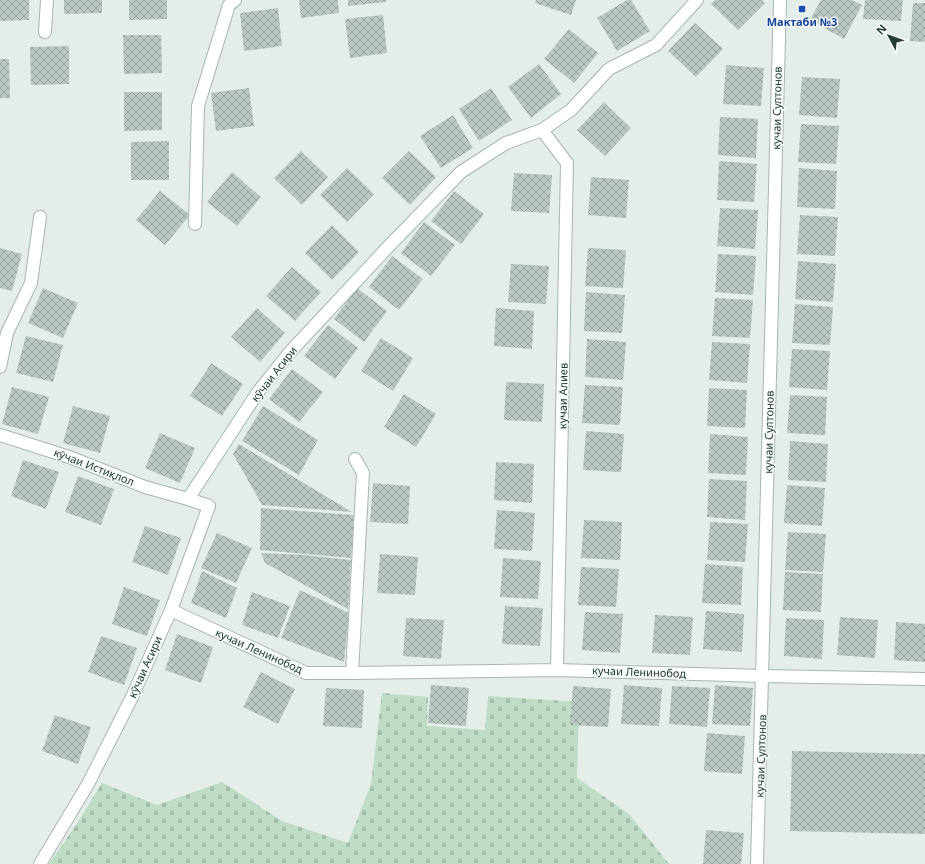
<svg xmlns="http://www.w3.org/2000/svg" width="925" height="864" font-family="'Noto Sans',sans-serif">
	<defs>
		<pattern id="cemetery-stones" width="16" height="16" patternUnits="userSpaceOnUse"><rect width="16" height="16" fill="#bfdcc6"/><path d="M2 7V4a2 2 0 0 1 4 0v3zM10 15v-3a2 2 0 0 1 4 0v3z" fill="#a4beab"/></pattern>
		<pattern id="building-cross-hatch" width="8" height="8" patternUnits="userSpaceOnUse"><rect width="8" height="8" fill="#bac7c2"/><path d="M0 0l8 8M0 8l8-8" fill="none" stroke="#97a39e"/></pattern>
	</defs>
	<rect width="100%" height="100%" fill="#e5ede9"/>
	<path fill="url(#cemetery-stones)" d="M 382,693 L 428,697 L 427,726 L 485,730 L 488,696 L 579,702 L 577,778 L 629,814 L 669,864 L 49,864 L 76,825 L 102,783 L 157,805 L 222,782 L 282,821 L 348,843 L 371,784 Z"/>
	<path fill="url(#building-cross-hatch)" d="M 0,0 L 29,0 L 29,20 L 0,21 Z
		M 64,0 L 102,0 L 102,13 L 64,14 Z
		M 129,0 L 167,0 L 167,19 L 129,20 Z
		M 299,0 L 338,0 L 339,13 L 301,18 Z
		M 348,0 L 386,0 L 386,2 L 348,6 Z
		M 536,0 L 576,0 L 571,15 L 535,3 Z
		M 627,0 L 631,0 L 650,31 L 617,51 L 597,18 Z
		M 715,0 L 762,0 L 765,3 L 738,30 L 711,4 Z
		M 821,0 L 852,0 L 862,5 L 844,39 L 810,20 Z
		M 865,0 L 903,0 L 901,21 L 863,19 Z
		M 913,3 L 925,3 L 925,42 L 910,41 Z
		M 278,8 L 282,46 L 244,51 L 240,13 Z
		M 383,15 L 387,53 L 350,58 L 345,19 Z
		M 695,23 L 723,49 L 696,77 L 668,51 Z
		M 569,29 L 598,53 L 574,83 L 544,59 Z
		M 123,35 L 161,35 L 162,73 L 124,74 Z
		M 69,46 L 69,84 L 31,85 L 30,47 Z
		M 0,59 L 9,59 L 10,98 L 0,98 Z
		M 539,64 L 561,94 L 531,118 L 508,87 Z
		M 726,65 L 764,68 L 761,106 L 723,104 Z
		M 802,77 L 840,79 L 837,118 L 799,115 Z
		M 249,88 L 254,126 L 216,131 L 211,93 Z
		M 491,88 L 512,120 L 479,141 L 459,109 Z
		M 124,92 L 162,92 L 162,130 L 124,131 Z
		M 604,102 L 631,128 L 605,156 L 577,130 Z
		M 453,115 L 473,148 L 441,168 L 420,136 Z
		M 720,117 L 758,119 L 756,158 L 718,155 Z
		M 801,124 L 839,126 L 836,164 L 798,162 Z
		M 169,141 L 169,180 L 131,180 L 131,142 Z
		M 301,151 L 328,177 L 302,205 L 274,178 Z
		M 409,151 L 436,177 L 410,205 L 382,178 Z
		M 719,161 L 757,164 L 754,202 L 717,200 Z
		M 347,168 L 374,194 L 347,222 L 320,195 Z
		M 799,168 L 837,171 L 835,209 L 797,207 Z
		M 232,172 L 261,197 L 237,226 L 207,202 Z
		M 514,173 L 552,175 L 549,213 L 511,211 Z
		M 591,177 L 629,180 L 626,218 L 588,215 Z
		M 160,191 L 190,215 L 165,245 L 136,220 Z
		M 454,191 L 484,214 L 461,244 L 431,221 Z
		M 720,208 L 758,210 L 755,249 L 717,246 Z
		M 800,215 L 838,217 L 835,256 L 797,254 Z
		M 424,222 L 455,245 L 431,276 L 401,253 Z
		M 332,225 L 359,252 L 332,280 L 305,253 Z
		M 0,248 L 22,254 L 12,291 L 0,288 Z
		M 588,248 L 626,250 L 623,288 L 585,286 Z
		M 718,254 L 756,256 L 753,295 L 715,292 Z
		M 392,256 L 423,279 L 399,310 L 369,287 Z
		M 798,261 L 836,264 L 833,302 L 795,299 Z
		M 511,264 L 549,266 L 546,304 L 508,302 Z
		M 292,267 L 321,292 L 295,321 L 266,296 Z
		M 43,288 L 78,303 L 63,338 L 28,323 Z
		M 357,288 L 387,311 L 364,342 L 334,319 Z
		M 586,292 L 625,295 L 622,333 L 584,331 Z
		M 715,298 L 753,300 L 750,338 L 712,336 Z
		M 795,304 L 833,307 L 830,345 L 792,343 Z
		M 257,308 L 285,333 L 260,362 L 231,337 Z
		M 496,308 L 534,311 L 532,349 L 494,346 Z
		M 328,325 L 358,348 L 335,379 L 304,356 Z
		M 26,336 L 63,345 L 53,382 L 16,373 Z
		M 381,338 L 413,358 L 393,391 L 361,371 Z
		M 587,339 L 626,342 L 623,380 L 585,377 Z
		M 712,342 L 750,344 L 747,383 L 709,380 Z
		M 792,349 L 830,351 L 827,390 L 789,387 Z
		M 211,363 L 243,384 L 222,416 L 190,396 Z
		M 292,369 L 323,392 L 299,422 L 269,399 Z
		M 506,382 L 544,384 L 542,422 L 504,420 Z
		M 585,385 L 623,387 L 620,425 L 582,423 Z
		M 12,387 L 49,397 L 38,434 L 2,424 Z
		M 709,388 L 747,390 L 745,428 L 707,426 Z
		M 404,394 L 436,414 L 416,447 L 384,427 Z
		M 790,395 L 827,397 L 825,435 L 787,433 Z
		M 73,406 L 110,416 L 100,453 L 63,443 Z
		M 263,406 L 318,440 L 299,475 L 242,441 Z
		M 586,431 L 624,434 L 621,472 L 583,470 Z
		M 160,433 L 195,448 L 180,483 L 145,468 Z
		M 710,434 L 748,437 L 746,475 L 708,473 Z
		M 790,441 L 828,444 L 826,482 L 788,480 Z
		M 239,444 L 352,512 L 262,505 L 233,454 Z
		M 23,460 L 59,472 L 46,509 L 11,496 Z
		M 496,462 L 534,464 L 532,503 L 494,500 Z
		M 78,476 L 114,489 L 101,525 L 65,512 Z
		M 709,479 L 747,481 L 745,520 L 707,517 Z
		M 373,483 L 410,486 L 408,524 L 370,522 Z
		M 787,485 L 825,488 L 822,526 L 784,523 Z
		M 261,508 L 354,515 L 351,558 L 260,550 Z
		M 497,510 L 535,513 L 532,551 L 494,549 Z
		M 584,520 L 622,522 L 620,560 L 581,558 Z
		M 710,522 L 748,524 L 745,562 L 707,560 Z
		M 145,526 L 181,538 L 168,575 L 132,562 Z
		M 788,532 L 826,534 L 823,572 L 785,570 Z
		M 217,533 L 252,548 L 236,583 L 201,568 Z
		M 261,553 L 304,555 L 351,560 L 348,609 L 265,563 Z
		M 380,554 L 418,557 L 415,595 L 377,593 Z
		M 503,558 L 541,561 L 538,599 L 500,597 Z
		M 705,564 L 743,567 L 741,605 L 702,603 Z
		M 581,567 L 619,569 L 616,607 L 578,605 Z
		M 202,571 L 237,588 L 226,618 L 191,603 Z
		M 785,572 L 823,574 L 821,612 L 783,610 Z
		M 124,587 L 160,600 L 147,636 L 112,624 Z
		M 300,590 L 349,613 L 344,662 L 281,638 Z
		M 252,592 L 290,606 L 278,638 L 242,625 Z
		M 505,606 L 543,608 L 540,646 L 502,644 Z
		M 706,611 L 744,614 L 742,652 L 703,649 Z
		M 585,612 L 623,614 L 620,653 L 582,650 Z
		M 655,615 L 693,617 L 690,655 L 652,653 Z
		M 840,617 L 878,620 L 875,658 L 837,655 Z
		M 406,618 L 444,620 L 441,659 L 403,656 Z
		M 786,618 L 824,620 L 822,659 L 784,656 Z
		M 896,622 L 925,624 L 925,662 L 894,660 Z
		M 177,634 L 213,647 L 201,683 L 165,670 Z
		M 101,636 L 137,648 L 124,685 L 88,672 Z
		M 261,672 L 295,689 L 278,724 L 243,707 Z
		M 431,685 L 469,688 L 466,726 L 428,723 Z
		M 624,685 L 662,688 L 659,726 L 621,724 Z
		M 715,685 L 753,688 L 750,726 L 712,724 Z
		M 573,686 L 611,689 L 608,727 L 570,725 Z
		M 672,686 L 710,688 L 707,727 L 669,724 Z
		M 326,688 L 364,690 L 362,728 L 323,726 Z
		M 55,715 L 91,727 L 78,764 L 42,751 Z
		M 707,733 L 745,736 L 742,774 L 704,771 Z
		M 792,751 L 925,754 L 925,834 L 790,831 Z
		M 706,830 L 744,833 L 741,864 L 703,864 Z"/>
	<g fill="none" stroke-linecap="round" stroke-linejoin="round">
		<g stroke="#a8b5b0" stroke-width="14">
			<path id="minor" d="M 45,32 L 47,0
				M 542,130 L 567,163 L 557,670
				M 195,224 L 198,106 L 229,5 L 235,0
				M 0,367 L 7,333 L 31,283 L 40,217
				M 0,435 L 72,458 L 145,487 L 188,499
				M 171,610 L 306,673 L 352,673 L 557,670 L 763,676 L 925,679
				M 352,673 L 363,473 L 355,459
				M 40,864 L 88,784 L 132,697 L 171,610 L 209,506 L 188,499 L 258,392 L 290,352 L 388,247 L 461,172 L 506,143 L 542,130 L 571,110 L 609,69 L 656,45 L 697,0
				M 757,864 L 780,0"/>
		</g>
		<use href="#minor" stroke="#fff" stroke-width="12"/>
	</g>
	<rect fill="#1a4fb4" stroke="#f5f9f7" stroke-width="1.5" x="798" y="5" width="8" height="8" rx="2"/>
	<g text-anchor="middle" stroke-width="3" stroke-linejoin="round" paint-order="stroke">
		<g font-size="11" font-weight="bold" fill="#164399" stroke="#f5f9f7">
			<text x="802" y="26">Мактаби №3</text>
		</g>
		<g font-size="11" fill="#253d36" stroke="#f5f9f7">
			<text transform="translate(777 108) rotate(-89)" y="4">кучаи Султонов</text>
			<text transform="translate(274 374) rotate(-52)" y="4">кӯчаи Асири</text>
			<text transform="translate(563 396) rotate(-89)" y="4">кучаи Алиев</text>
			<text transform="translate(769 432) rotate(-89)" y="4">кучаи Султонов</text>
			<text transform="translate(94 467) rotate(21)" y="4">кӯчаи Истиқлол</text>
			<text transform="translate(259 651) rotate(24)" y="4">кучаи Ленинобод</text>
			<text transform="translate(145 667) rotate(-66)" y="4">кӯчаи Асири</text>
			<text transform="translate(639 672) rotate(2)" y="4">кучаи Ленинобод</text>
			<text transform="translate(761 756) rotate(-88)" y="4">кучаи Султонов</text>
		</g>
	</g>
	<g transform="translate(889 36) rotate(311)" stroke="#f5f9f7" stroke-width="3" paint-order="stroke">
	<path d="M0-3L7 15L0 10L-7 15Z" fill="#253d36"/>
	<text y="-6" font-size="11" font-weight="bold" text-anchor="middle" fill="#253d36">N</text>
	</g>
</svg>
